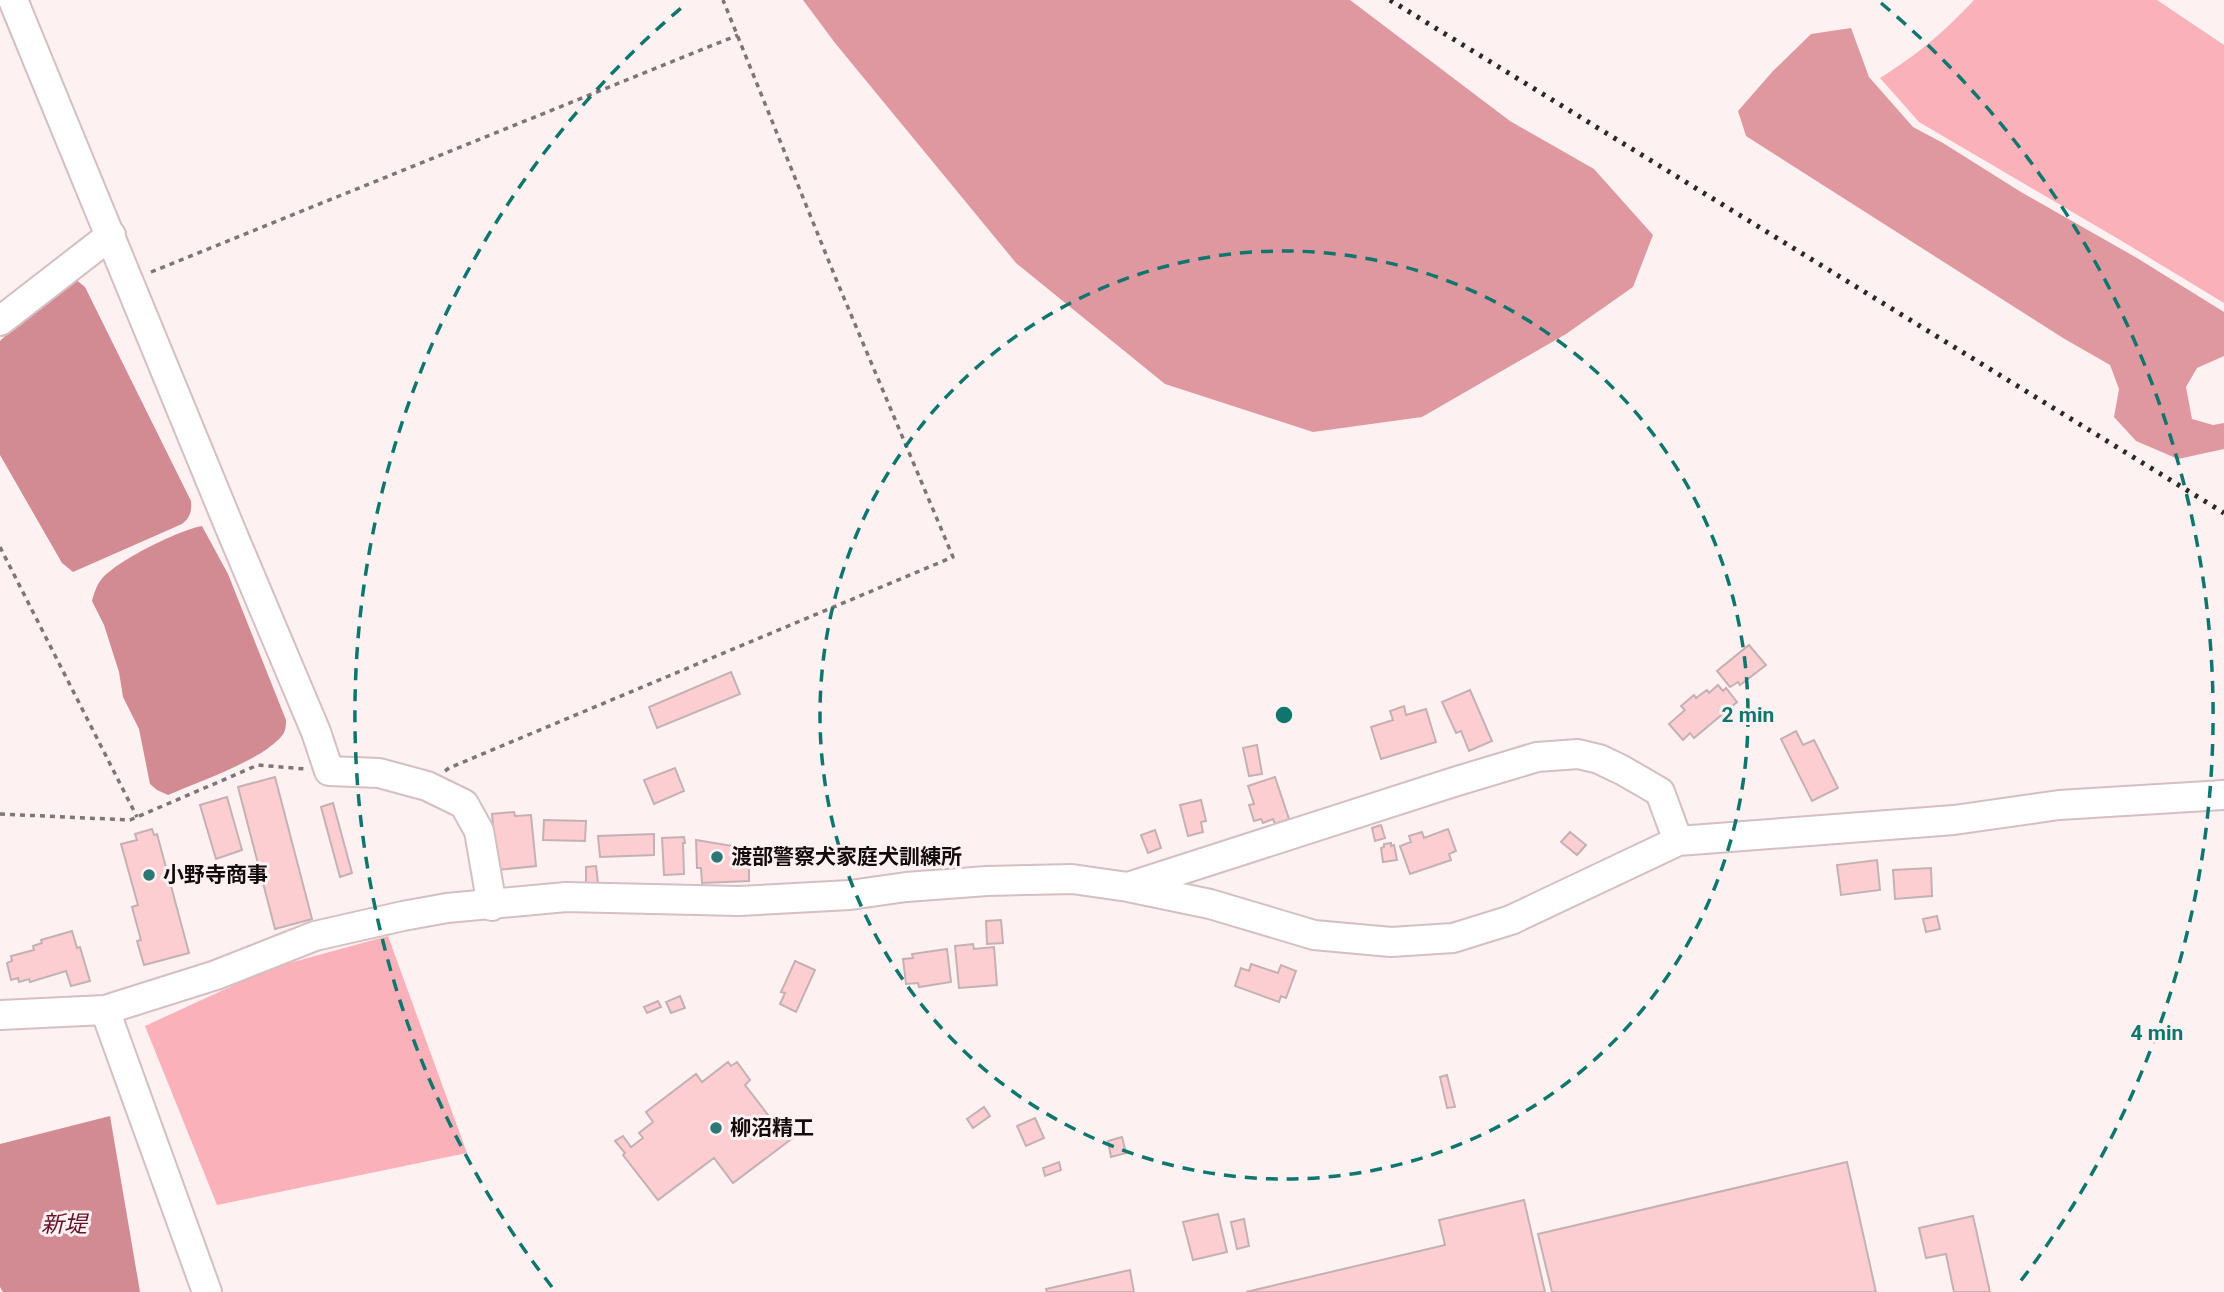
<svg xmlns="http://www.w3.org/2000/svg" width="2224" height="1292" font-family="Roboto,'Noto Sans JP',sans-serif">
	<rect width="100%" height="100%" fill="#fef1f2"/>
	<path fill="#fbb1b9" d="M 1974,0 L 2157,0 L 2224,45 L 2224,303 L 2125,243 L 1919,122 L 1880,78 C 1917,55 1944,32 1974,0 Z
		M 388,936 L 467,1153 L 217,1205 L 145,1026 L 271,968 Z"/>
	<path fill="#e098a0" d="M 803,0 L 1350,0 L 1510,121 L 1594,169 L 1653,235 L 1633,287 L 1566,334 L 1422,417 L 1313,432 L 1165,384 L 1016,263 L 835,43 Z
		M 1851,28 L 1869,77 L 1913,127 L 1943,143 L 2021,192 L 2137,258 L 2224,312 L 2224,356 L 2197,368 L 2186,387 L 2192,419 L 2213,425 L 2224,423 L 2224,449 L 2178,459 L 2136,441 L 2114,417 L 2119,389 L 2110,365 L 2063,338 L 1746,136 L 1738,111 L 1773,71 L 1811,34 Z"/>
	<path fill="#d28b93" d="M 74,278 L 85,287 L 191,501 C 192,511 190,518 182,524 L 73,572 L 62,563 L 0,455 L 0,341 L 62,281 Z
		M 202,526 L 228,574 L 286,720 C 286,729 285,734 278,740 C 256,762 198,782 168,795 L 157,790 L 150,784 L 139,729 L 123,697 L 119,672 L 104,625 L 92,601 C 94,594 96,586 101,580 C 114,562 179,530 202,526 Z
		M 110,1116 L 140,1292 L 3,1292 L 0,1287 L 0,1144 Z"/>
	<path fill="#fcced2" stroke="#c5b1b3" stroke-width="2" d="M 1749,645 L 1766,665 L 1740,685 L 1738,682 L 1730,687 L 1717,671 Z
		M 731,672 L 740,694 L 657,728 L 649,707 Z
		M 1718,685 L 1723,691 L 1726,688 L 1737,702 L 1694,738 L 1690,733 L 1683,740 L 1669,724 L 1685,710 L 1681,706 L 1694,695 L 1696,698 L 1707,690 L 1709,693 Z
		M 1470,690 L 1492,741 L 1469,751 L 1461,731 L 1456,733 L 1442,702 Z
		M 1404,706 L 1406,715 L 1426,709 L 1436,742 L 1381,759 L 1371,727 L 1393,720 L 1390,711 Z
		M 1796,731 L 1803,745 L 1814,740 L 1838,788 L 1812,801 L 1781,739 Z
		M 1257,745 L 1262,774 L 1249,776 L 1243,748 Z
		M 675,768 L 684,791 L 654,804 L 644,780 Z
		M 275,777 L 312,919 L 275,929 L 238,787 Z
		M 1275,777 L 1289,819 L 1275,824 L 1273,819 L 1263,823 L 1261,819 L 1254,821 L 1249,805 L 1254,804 L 1248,786 Z
		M 227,797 L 242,850 L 216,859 L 200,805 Z
		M 1201,800 L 1206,821 L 1201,822 L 1203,832 L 1188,836 L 1180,805 Z
		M 333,803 L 352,873 L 340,877 L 321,807 Z
		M 514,812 L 515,816 L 531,815 L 536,866 L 497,870 L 492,814 Z
		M 544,820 L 586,821 L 585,841 L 543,840 Z
		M 1381,825 L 1385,838 L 1375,841 L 1372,828 Z
		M 152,829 L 154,835 L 157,834 L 189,953 L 144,965 L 137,941 L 141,940 L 132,907 L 138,905 L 121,844 L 137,840 L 135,834 Z
		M 1448,829 L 1456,851 L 1449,854 L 1451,860 L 1410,874 L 1400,846 L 1411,842 L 1409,836 L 1422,832 L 1424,838 Z
		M 1155,830 L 1161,848 L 1148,853 L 1141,835 Z
		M 1570,832 L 1586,845 L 1577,855 L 1561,842 Z
		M 654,834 L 654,855 L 600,857 L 598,836 Z
		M 684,837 L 685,843 L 683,843 L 684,874 L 664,875 L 662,838 Z
		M 696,840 L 739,847 L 738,867 L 749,866 L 749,881 L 702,883 L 701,868 L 697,868 Z
		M 1391,843 L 1391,846 L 1394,845 L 1397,860 L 1383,862 L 1381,848 L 1384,847 L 1384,844 Z
		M 1877,860 L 1880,890 L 1841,895 L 1837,865 Z
		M 596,866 L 598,883 L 586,884 L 586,867 Z
		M 1931,868 L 1932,896 L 1895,899 L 1893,870 Z
		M 1937,916 L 1940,929 L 1926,932 L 1923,919 Z
		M 1001,920 L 1003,943 L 987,944 L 986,921 Z
		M 72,931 L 77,948 L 80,947 L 90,981 L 71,986 L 66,971 L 30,982 L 29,979 L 19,982 L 18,978 L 11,980 L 7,963 L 12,961 L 11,956 L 34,950 L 33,946 L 42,943 L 41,940 Z
		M 973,944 L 974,949 L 994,947 L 997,985 L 959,988 L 955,946 Z
		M 947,949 L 951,982 L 919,987 L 918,983 L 906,984 L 903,959 L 913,958 L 912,954 Z
		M 795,961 L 815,970 L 796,1012 L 780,1004 L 785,993 L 781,992 Z
		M 1251,964 L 1278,973 L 1281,965 L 1296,971 L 1286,998 L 1281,996 L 1279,1002 L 1235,986 L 1241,968 L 1249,971 Z
		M 680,996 L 685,1008 L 671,1013 L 666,1002 Z
		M 658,1001 L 661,1007 L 647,1013 L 644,1007 Z
		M 728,1062 L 731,1066 L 737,1062 L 750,1080 L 745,1085 L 775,1124 L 781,1120 L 794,1137 L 733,1183 L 714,1158 L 658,1200 L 623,1155 L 625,1153 L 615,1141 L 623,1136 L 631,1147 L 643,1138 L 639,1133 L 653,1122 L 646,1112 L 696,1074 L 702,1082 Z
		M 1447,1075 L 1455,1107 L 1447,1108 L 1440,1077 Z
		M 984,1107 L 990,1116 L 973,1128 L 967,1119 Z
		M 1035,1118 L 1044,1138 L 1026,1146 L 1017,1126 Z
		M 1122,1137 L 1126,1153 L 1111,1157 L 1108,1141 Z
		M 1059,1162 L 1061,1170 L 1045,1176 L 1043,1168 Z
		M 1847,1162 L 1876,1292 L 1552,1292 L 1538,1234 Z
		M 1524,1200 L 1545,1292 L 1246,1292 L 1445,1245 L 1439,1220 Z
		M 1218,1214 L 1227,1252 L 1193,1260 L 1183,1222 Z
		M 1973,1216 L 1990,1292 L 1954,1292 L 1946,1254 L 1926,1258 L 1919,1228 Z
		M 1244,1219 L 1249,1246 L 1237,1249 L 1231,1222 Z
		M 1130,1270 L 1134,1292 L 1047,1292 L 1046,1289 Z"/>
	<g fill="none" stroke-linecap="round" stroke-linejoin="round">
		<g stroke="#d4bfc1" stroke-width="32">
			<path id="minor" d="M 13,0 L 230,528 L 316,732 L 329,771 L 379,773 L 427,786 L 464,804 L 479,831 L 492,906
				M 0,321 L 111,235
				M 1131,886 L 1454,782 L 1537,757 L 1578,754 L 1599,759 L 1622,770 L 1660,792 L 1678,841
				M 105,1010 L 207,1292
				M 0,1015 L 105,1010 L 216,975 L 315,936 L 403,916 L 447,908 L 566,897 L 739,901 L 850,895 L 906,887 L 987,881 L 1072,879 L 1128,887 L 1210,904 L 1314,935 L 1391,942 L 1453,938 L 1511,920 L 1678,841 L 1954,820 L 2059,805 L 2224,795"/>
		</g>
		<path stroke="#7e7576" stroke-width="3.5" stroke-dasharray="5 5" stroke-linecap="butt" d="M 151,272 L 738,35
			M 0,547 L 137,817
			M 445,771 L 449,768 L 953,557 L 836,279 L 723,0
			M 0,814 L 130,820 L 258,765 L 305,769"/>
		<use href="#minor" stroke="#fff" stroke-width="28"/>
		<path stroke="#2e2627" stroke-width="5" stroke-dasharray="3.5 7" stroke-linecap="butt" d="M 1390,0 L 2224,513"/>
	</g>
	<g fill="none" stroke="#0f766e" stroke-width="3.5" stroke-dasharray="12 9">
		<circle cx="1284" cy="715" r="464"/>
		<path d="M552 1287A929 929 0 0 1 687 3M1881 3A929 929 0 0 1 2016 1287"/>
	</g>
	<g fill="#2d7775" stroke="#fef1f2" stroke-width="2.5">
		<circle cx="717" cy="857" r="7"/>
		<circle cx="149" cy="875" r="7"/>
		<circle cx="716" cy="1128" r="7"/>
	</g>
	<g text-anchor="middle" stroke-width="6" stroke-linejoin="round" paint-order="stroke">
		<g font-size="21" font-weight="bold" fill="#130c0d" stroke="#fef1f2" text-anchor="start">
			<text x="731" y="864">渡部警察犬家庭犬訓練所</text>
			<text x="163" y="882">小野寺商事</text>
			<text x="730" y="1135">柳沼精工</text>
		</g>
		<g font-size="23" font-style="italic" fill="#661126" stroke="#fef1f2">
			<text x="64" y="1232">新堤</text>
		</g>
	</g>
	<circle cx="1284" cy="715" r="10" fill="#0f766e" stroke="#fef1f2" stroke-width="3.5"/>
	<g font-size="21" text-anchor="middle" font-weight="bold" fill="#0f766e" stroke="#fef1f2" stroke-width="6" stroke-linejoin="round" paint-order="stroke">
		<text x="1748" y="722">2 min</text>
		<text x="2157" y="1040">4 min</text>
	</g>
</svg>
